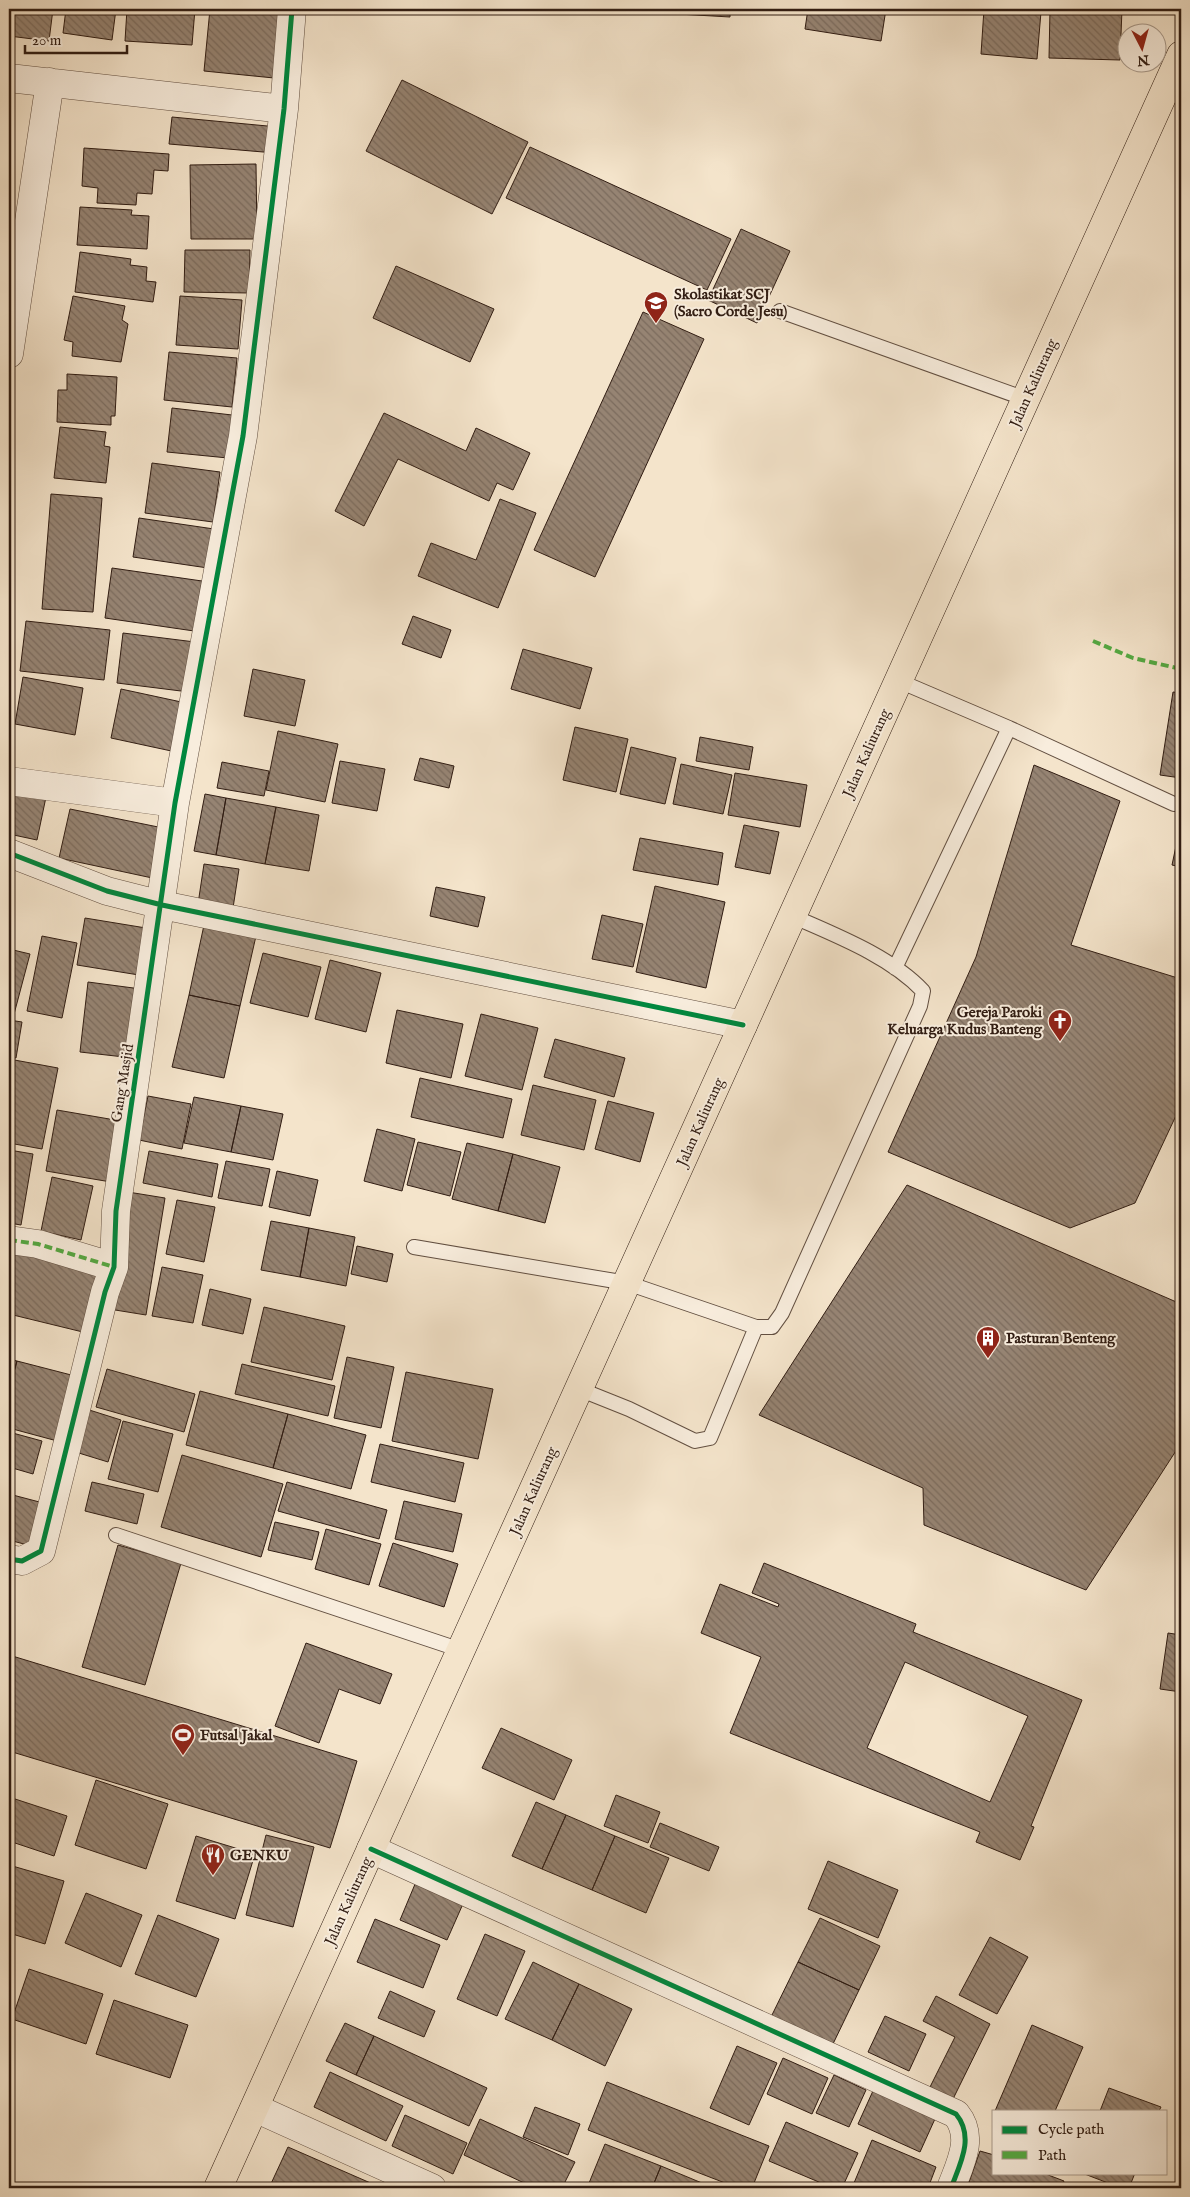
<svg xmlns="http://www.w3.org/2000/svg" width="1190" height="2197" font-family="'IM FELL English',serif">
	<defs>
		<pattern id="building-back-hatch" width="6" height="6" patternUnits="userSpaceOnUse" patternTransform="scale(1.25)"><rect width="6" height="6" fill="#968473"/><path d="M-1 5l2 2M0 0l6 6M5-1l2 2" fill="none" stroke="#7b6b5d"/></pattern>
	</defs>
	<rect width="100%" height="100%" fill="#f4e4cb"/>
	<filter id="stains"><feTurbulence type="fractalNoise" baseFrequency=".004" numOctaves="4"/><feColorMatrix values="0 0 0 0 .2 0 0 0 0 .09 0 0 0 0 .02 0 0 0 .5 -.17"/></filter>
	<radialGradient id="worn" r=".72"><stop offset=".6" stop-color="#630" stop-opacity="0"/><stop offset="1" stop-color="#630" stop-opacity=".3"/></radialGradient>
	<path fill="url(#building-back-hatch)" stroke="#311d13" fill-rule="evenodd" d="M 9,9 L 53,9 L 49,41 L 9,36 Z
		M 66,9 L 116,9 L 112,40 L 63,33 Z
		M 127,9 L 195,9 L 192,45 L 125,41 Z
		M 210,9 L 291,9 L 284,79 L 204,71 Z
		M 500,9 L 529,9 L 529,14 L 500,12 Z
		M 611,9 L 648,9 L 648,13 Z
		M 661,9 L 730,9 L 730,17 L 661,13 Z
		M 808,9 L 886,9 L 881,41 L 805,29 Z
		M 984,9 L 1041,12 L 1037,59 L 981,54 Z
		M 1050,9 L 1122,9 L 1120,60 L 1049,58 Z
		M 402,80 L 528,142 L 492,214 L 366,151 Z
		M 172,117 L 278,127 L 275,153 L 169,144 Z
		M 530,147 L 731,239 L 707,290 L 506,198 Z
		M 84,148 L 169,154 L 168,171 L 154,170 L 152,194 L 137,193 L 136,205 L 97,203 L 98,188 L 82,186 Z
		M 256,164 L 257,239 L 191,239 L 190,165 Z
		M 80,207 L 132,210 L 131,215 L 149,216 L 147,249 L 77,245 Z
		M 741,229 L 790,251 L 757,323 L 708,300 Z
		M 185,250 L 250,250 L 249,293 L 184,292 Z
		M 80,252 L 131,259 L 130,265 L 147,267 L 146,281 L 156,282 L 153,302 L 75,292 Z
		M 396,266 L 494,309 L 470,362 L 373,318 Z
		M 73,296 L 125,306 L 122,320 L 128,324 L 121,362 L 72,356 L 73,342 L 64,340 Z
		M 180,296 L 242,300 L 238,349 L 176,345 Z
		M 643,312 L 704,339 L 595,577 L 534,550 Z
		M 169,352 L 237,358 L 232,407 L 164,400 Z
		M 67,374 L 117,377 L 115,416 L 111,416 L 111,425 L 57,422 L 58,390 L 67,390 Z
		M 172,408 L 232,415 L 228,458 L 167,452 Z
		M 384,413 L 466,451 L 476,428 L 530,453 L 513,490 L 497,483 L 489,501 L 398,459 L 364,526 L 335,511 Z
		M 60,427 L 106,432 L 104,446 L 110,447 L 106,483 L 54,478 Z
		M 152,463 L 220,472 L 213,522 L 145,513 Z
		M 51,494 L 102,498 L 93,612 L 42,609 Z
		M 500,499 L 536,513 L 498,608 L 418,576 L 431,543 L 476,560 Z
		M 139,518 L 214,529 L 208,568 L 133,557 Z
		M 112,568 L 202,581 L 194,631 L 105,618 Z
		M 413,616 L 451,630 L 441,658 L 402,644 Z
		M 26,621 L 110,630 L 104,680 L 20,671 Z
		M 123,633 L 195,642 L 189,692 L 117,683 Z
		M 523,649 L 592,668 L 580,709 L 511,689 Z
		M 253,669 L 305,680 L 295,726 L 244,716 Z
		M 23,677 L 83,688 L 75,735 L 15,724 Z
		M 121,689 L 186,703 L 176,752 L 111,738 Z
		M 1173,692 L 1181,693 L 1181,778 L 1160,775 Z
		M 575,727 L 628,739 L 616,792 L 563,780 Z
		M 278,731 L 338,744 L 325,802 L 266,790 Z
		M 700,737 L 753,747 L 749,770 L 696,761 Z
		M 631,747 L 676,758 L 665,804 L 620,794 Z
		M 420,758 L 454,766 L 449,788 L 414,780 Z
		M 340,761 L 385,769 L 377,811 L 332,803 Z
		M 222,762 L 269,771 L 264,796 L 217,788 Z
		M 681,764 L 732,775 L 723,814 L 673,804 Z
		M 1034,765 L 1120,801 L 1071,945 L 1181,979 L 1181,1105 L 1135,1203 L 1070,1228 L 888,1152 L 976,957 Z
		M 735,773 L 807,785 L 800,827 L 728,815 Z
		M 9,789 L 46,797 L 37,840 L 9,834 Z
		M 205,794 L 226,798 L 216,855 L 194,851 Z
		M 226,798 L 276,807 L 265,864 L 216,855 Z
		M 276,807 L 319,815 L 309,871 L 265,864 Z
		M 70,809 L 168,829 L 157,879 L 59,858 Z
		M 744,825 L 779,832 L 770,874 L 735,867 Z
		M 1180,827 L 1181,828 L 1181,867 L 1172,865 Z
		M 640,838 L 723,853 L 718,885 L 633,870 Z
		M 204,864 L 239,869 L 233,908 L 198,904 Z
		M 655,886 L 725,902 L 706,988 L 636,972 Z
		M 436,887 L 485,897 L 478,927 L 430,916 Z
		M 602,915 L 643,924 L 633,967 L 592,959 Z
		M 85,918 L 146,928 L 139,975 L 77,965 Z
		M 204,925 L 256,936 L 240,1006 L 189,995 Z
		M 42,936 L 77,943 L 62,1018 L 27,1011 Z
		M 9,949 L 30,954 L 13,1018 L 9,1017 Z
		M 263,953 L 321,967 L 308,1017 L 250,1003 Z
		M 330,960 L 381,973 L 366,1032 L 315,1019 Z
		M 88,982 L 141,989 L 133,1058 L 80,1052 Z
		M 189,995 L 240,1006 L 224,1078 L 172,1067 Z
		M 397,1010 L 463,1024 L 451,1078 L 386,1063 Z
		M 481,1014 L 538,1028 L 522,1090 L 465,1076 Z
		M 9,1020 L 22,1022 L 16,1058 L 9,1057 Z
		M 555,1039 L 625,1058 L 614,1097 L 544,1077 Z
		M 9,1059 L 58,1068 L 42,1149 L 9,1143 Z
		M 420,1078 L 512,1099 L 503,1138 L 411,1117 Z
		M 533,1085 L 596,1100 L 584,1150 L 521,1135 Z
		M 148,1096 L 191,1104 L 182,1149 L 139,1140 Z
		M 194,1097 L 241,1106 L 231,1152 L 184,1143 Z
		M 608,1101 L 654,1113 L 640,1162 L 595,1149 Z
		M 241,1106 L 283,1114 L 273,1160 L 231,1152 Z
		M 57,1110 L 121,1121 L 111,1182 L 46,1171 Z
		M 377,1129 L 415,1139 L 402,1191 L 364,1181 Z
		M 418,1142 L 461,1152 L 450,1196 L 407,1185 Z
		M 467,1143 L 513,1154 L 498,1211 L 452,1199 Z
		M 9,1150 L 33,1154 L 21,1225 L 9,1223 Z
		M 149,1151 L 218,1164 L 212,1197 L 143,1183 Z
		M 513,1154 L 560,1167 L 545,1223 L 498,1211 Z
		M 226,1161 L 270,1169 L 262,1206 L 218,1198 Z
		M 277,1171 L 318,1180 L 310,1216 L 269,1207 Z
		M 52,1177 L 93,1186 L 81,1240 L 41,1231 Z
		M 907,1185 L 1181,1304 L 1181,1443 L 1086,1590 L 924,1525 L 923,1488 L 759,1415 Z
		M 128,1192 L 165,1198 L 146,1315 L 109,1309 Z
		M 177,1200 L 215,1207 L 204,1262 L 166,1254 Z
		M 271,1221 L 309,1228 L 300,1277 L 261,1270 Z
		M 309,1228 L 355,1237 L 346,1286 L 300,1277 Z
		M 357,1246 L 393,1254 L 387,1282 L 351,1274 Z
		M 9,1251 L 107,1275 L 91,1334 L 9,1314 Z
		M 162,1267 L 203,1275 L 193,1323 L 152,1316 Z
		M 210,1289 L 251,1299 L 243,1334 L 202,1325 Z
		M 264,1307 L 345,1326 L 332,1380 L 251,1362 Z
		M 347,1357 L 394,1367 L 381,1428 L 334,1418 Z
		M 9,1359 L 17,1361 L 9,1390 Z
		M 17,1361 L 79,1377 L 61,1442 L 9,1428 L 9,1390 Z
		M 242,1364 L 335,1386 L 328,1416 L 235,1394 Z
		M 107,1369 L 195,1394 L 184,1432 L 96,1407 Z
		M 406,1372 L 493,1389 L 478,1459 L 392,1441 Z
		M 200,1391 L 288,1414 L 273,1468 L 186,1445 Z
		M 83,1408 L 121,1420 L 108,1462 L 69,1450 Z
		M 288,1414 L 366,1435 L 351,1489 L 273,1468 Z
		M 123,1421 L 173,1434 L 158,1492 L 108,1479 Z
		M 9,1432 L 42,1441 L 33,1474 L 9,1467 Z
		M 380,1444 L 464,1463 L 455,1502 L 371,1482 Z
		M 182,1455 L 283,1484 L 261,1557 L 161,1527 Z
		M 92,1482 L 144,1494 L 137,1524 L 85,1511 Z
		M 287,1482 L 387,1510 L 379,1539 L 278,1511 Z
		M 9,1494 L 47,1504 L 35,1547 L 9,1540 Z
		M 404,1501 L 462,1514 L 453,1552 L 395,1539 Z
		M 275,1522 L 319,1532 L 312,1560 L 268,1550 Z
		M 326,1529 L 381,1544 L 369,1585 L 315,1569 Z
		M 393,1543 L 458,1564 L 444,1607 L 379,1586 Z
		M 118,1545 L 181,1563 L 145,1685 L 82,1667 Z
		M 764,1563 L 916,1624 L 913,1632 L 1082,1700 L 1031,1826 L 1034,1827 L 1020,1860 L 976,1842 L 980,1832 L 730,1733 L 761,1657 L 701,1633 L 720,1584 L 778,1607 L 779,1604 L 752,1593 ZM 905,1662 L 1028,1716 L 990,1802 L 867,1748 Z
		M 1168,1633 L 1181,1635 L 1181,1692 L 1160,1689 Z
		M 306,1643 L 392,1674 L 380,1704 L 339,1689 L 319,1743 L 275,1726 Z
		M 9,1655 L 357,1761 L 330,1848 L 9,1751 Z
		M 501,1728 L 572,1760 L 554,1800 L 482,1768 Z
		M 96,1780 L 168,1804 L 146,1869 L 75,1845 Z
		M 616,1795 L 660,1812 L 648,1843 L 604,1826 Z
		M 9,1797 L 67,1816 L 54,1856 L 9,1841 Z
		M 536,1802 L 566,1815 L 542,1869 L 512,1856 Z
		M 566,1815 L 615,1836 L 592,1890 L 542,1869 Z
		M 660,1823 L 719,1847 L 709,1871 L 650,1847 Z
		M 266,1835 L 314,1847 L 293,1927 L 246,1915 Z
		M 196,1836 L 255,1854 L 235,1919 L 176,1901 Z
		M 615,1836 L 669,1858 L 646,1913 L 592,1890 Z
		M 828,1861 L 898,1890 L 878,1938 L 808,1909 Z
		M 9,1865 L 64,1881 L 45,1944 L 9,1933 Z
		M 418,1877 L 466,1897 L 447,1940 L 400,1920 Z
		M 86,1893 L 142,1915 L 121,1967 L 65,1943 Z
		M 158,1915 L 219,1939 L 196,1997 L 135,1974 Z
		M 820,1918 L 880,1946 L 859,1990 L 798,1962 Z
		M 375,1919 L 440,1945 L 423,1988 L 357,1962 Z
		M 485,1934 L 525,1951 L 497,2016 L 457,1999 Z
		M 990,1937 L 1028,1957 L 997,2014 L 959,1995 Z
		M 533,1962 L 579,1984 L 552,2040 L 505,2019 Z
		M 798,1962 L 859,1990 L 832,2046 L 771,2017 Z
		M 29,1969 L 103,1994 L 86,2044 L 12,2019 Z
		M 579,1984 L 632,2009 L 605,2066 L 552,2040 Z
		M 390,1991 L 435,2011 L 424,2037 L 378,2018 Z
		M 936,1996 L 990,2024 L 953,2099 L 930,2087 L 955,2037 L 923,2021 Z
		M 114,2000 L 188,2025 L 170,2078 L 96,2054 Z
		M 885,2016 L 926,2034 L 909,2071 L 868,2052 Z
		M 345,2023 L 374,2036 L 356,2075 L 326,2061 Z
		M 1032,2025 L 1083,2047 L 1055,2111 L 995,2111 Z
		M 374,2036 L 487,2088 L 469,2126 L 356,2075 Z
		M 737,2046 L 777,2063 L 749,2125 L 710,2108 Z
		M 783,2058 L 828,2078 L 812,2114 L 767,2094 Z
		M 330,2072 L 403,2106 L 386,2141 L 314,2107 Z
		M 834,2075 L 866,2090 L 849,2127 L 816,2113 Z
		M 607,2082 L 769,2146 L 752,2188 L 738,2188 L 588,2130 Z
		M 877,2082 L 939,2110 L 920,2152 L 858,2124 Z
		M 1109,2088 L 1161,2107 L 1159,2111 L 1100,2111 Z
		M 535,2107 L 580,2124 L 568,2155 L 523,2137 Z
		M 405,2115 L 467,2143 L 453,2174 L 392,2146 Z
		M 480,2119 L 575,2162 L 562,2188 L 535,2188 L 464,2155 Z
		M 786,2122 L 858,2153 L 842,2188 L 833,2188 L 769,2161 Z
		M 872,2140 L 936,2167 L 928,2188 L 868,2188 L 854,2183 Z
		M 605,2144 L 661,2166 L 652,2188 L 587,2188 Z
		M 288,2147 L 382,2188 L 269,2188 Z
		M 980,2151 L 994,2155 L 994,2173 L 1043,2173 L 1064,2181 L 1061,2188 L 967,2188 Z
		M 661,2166 L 714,2188 L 652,2188 Z
		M 1082,2173 L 1135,2173 L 1129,2188 L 1121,2188 Z"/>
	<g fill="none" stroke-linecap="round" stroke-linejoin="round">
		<g stroke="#624f41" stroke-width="16">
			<path id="lane" d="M 780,311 L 1026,399
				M 899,681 L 1009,728 L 1174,804
				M 895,968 L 1009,728
				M 414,1247 L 627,1283 L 756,1327 L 772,1327 L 782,1313 L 920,1006 L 923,991 C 890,956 835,935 792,916
				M 579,1389 L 629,1409 L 695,1441 L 710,1438 L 756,1327
				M 116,1535 L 461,1650"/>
		</g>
		<g stroke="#624f41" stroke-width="29">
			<path id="street" d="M 9,78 L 284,109
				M 9,354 L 50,82
				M 9,781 L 175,803
				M 9,853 L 107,891 L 162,905 L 743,1025
				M 9,1240 L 38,1244 L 114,1267
				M 9,1559 L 22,1561 L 41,1551 L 105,1292 L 114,1267 L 116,1211 L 175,803 L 243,436 L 284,109 L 292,9
				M 371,1849 L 956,2114 C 975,2137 960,2164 951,2188
				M 255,2108 L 432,2188"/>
		</g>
		<g stroke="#311d13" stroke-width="29">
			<path id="primary" d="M 218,2188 L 1181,55"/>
		</g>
		<use href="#lane" stroke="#f8eddd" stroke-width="14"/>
		<use href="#street" stroke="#f8eddd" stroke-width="28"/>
		<use href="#primary" stroke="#f4e4cb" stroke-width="28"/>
		<path stroke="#54a942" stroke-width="4" stroke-dasharray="8 4" stroke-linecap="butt" d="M 1093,641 L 1133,658 L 1181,669
			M 9,1240 L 38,1244 L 114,1267"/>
		<g stroke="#f8eddd" stroke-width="8">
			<path id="cycleway" d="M 9,853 L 107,891 L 162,905 L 743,1025
				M 9,1559 L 22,1561 L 41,1551 L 105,1292 L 114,1267 L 116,1211 L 175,803 L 243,436 L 284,109 L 292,9
				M 371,1849 L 956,2114 C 975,2137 960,2164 951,2188"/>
		</g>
		<use href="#cycleway" stroke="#00873e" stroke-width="5"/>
	</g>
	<defs>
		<g id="university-pin" transform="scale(1.25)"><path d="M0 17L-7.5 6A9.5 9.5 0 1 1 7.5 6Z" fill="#8f2418" stroke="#f8eddd"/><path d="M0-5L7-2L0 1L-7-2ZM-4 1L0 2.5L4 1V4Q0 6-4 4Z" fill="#fff"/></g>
		<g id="church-pin" transform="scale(1.25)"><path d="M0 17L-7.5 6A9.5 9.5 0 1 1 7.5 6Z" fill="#8f2418" stroke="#f8eddd"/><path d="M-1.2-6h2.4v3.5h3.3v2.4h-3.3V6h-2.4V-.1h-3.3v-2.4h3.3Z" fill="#fff"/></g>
		<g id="building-pin" transform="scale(1.25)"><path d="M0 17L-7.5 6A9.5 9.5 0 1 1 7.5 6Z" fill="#8f2418" stroke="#f8eddd"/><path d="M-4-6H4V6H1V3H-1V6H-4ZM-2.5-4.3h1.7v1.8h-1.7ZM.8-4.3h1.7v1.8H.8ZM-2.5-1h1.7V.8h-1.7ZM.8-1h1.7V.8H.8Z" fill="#fff"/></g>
		<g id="stadium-pin" transform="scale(1.25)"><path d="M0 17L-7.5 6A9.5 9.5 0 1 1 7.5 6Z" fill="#8f2418" stroke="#f8eddd"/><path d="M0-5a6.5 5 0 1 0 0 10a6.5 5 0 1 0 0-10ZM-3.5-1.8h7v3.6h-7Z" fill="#fff"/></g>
		<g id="restaurant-pin" transform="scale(1.25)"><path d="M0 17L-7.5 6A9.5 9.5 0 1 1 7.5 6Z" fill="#8f2418" stroke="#f8eddd"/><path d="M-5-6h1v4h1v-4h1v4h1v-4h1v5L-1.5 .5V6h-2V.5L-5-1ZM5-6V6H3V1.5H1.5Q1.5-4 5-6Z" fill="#fff"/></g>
	</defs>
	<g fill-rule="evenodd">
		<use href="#university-pin" x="656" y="303"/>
		<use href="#church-pin" x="1060" y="1021"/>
		<use href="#building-pin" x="988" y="1338"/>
		<use href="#stadium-pin" x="183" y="1735"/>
		<use href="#restaurant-pin" x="213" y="1855"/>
	</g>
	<g text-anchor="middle" stroke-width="4" stroke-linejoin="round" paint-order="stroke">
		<g font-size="15" font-weight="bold" fill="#311d13" stroke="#f8eddd" text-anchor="start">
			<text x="674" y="299">Skolastikat SCJ<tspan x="674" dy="17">(Sacro Corde Jesu)</tspan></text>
			<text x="1042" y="1017" text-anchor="end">Gereja Paroki<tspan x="1042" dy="17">Keluarga Kudus Banteng</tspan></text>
			<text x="1006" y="1343">Pasturan Benteng</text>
			<text x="200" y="1740">Futsal Jakal</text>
			<text x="230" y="1860">GENKU</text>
		</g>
		<g font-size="15" fill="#311d13" stroke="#f8eddd">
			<text transform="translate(1033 383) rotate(-66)" y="5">Jalan Kaliurang</text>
			<text transform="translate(866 753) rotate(-66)" y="5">Jalan Kaliurang</text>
			<text transform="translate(122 1083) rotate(-81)" y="5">Gang Masjid</text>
			<text transform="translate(700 1122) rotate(-66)" y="5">Jalan Kaliurang</text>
			<text transform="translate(533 1491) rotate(-66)" y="5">Jalan Kaliurang</text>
			<text transform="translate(348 1901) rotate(-66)" y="5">Jalan Kaliurang</text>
		</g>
	</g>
	<rect width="1190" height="2197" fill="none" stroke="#f4e4cb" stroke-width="30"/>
	<rect x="10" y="10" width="1170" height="2177" fill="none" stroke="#311d13" stroke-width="2.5"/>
	<rect x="15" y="15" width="1160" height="2167" fill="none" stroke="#311d13"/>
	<rect x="992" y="2110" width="175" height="65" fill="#f8eddd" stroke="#a89a8c"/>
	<rect x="1002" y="2126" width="25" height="8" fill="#00873e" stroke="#a89a8c"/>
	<text x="1038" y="2134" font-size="15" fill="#311d13">Cycle path</text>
	<rect x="1002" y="2151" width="25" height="8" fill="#54a942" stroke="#a89a8c"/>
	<text x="1038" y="2160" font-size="15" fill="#311d13">Path</text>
	<g transform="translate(1142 48) rotate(174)"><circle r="24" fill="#f8eddd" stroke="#a89a8c"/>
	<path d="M0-4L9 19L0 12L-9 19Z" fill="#8f2418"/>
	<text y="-8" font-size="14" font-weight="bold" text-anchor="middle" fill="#311d13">N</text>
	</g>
	<path d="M25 45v8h102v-8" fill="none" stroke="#311d13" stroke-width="2.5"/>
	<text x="32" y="45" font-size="15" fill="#311d13" stroke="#f8eddd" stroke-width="4" paint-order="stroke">20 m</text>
	<rect width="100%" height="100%" filter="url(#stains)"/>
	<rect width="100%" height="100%" fill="url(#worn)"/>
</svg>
